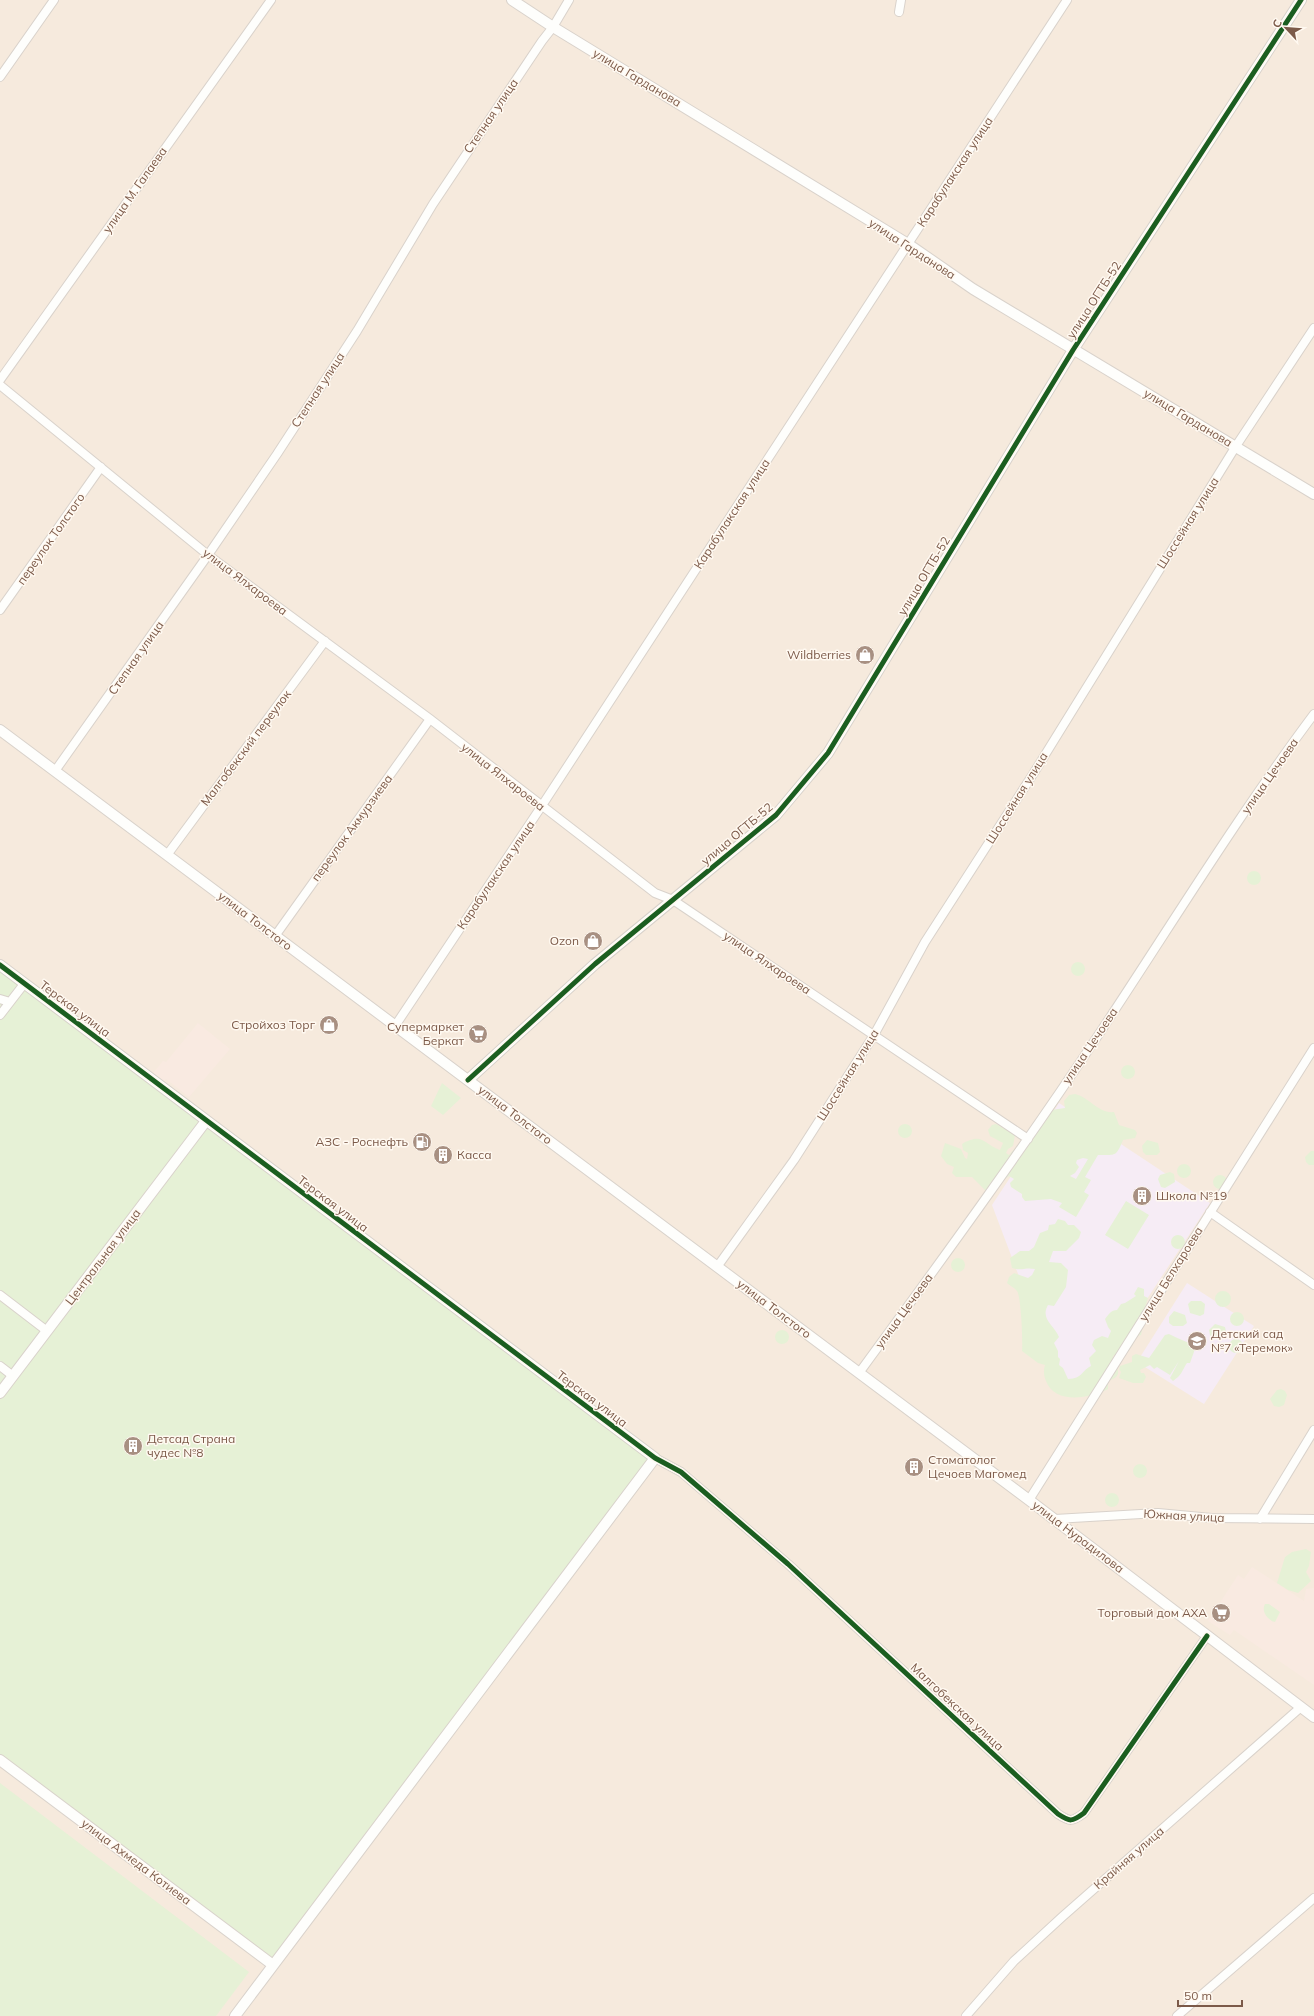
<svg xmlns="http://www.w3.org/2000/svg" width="1314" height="2016" font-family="Mulish,sans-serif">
	<rect width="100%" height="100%" fill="#f9f5ed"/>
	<path fill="#f6eadd" d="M 0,0 L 1314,0 L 1314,2016 L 0,2016 Z"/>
	<path fill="#f9eae1" d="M 198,1023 L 230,1049 L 189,1097 L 166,1079 L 163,1082 L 153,1073 L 163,1061 L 166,1062 Z
		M 1252,1567 L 1304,1601 L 1306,1589 L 1314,1588 L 1314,1685 L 1234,1630 L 1230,1635 L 1208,1621 L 1238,1575 L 1244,1579 Z"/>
	<path fill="#f6ecf5" d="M 1059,1103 L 1210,1203 L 1084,1395 L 1057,1377 L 992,1205 Z
		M 1187,1283 L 1254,1326 L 1204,1404 L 1137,1362 Z"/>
	<path fill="#e6f1d6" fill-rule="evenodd" d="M1247 878a7 7 0 1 1 14 0a7 7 0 1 1-14 0Z
		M1071 969a7 7 0 1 1 14 0a7 7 0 1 1-14 0Z
		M 0,965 L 655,1458 L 273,1965 L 0,1760 Z
		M1121 1072a7 7 0 1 1 14 0a7 7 0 1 1-14 0Z
		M 442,1083 L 461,1098 L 443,1115 L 431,1106 Z
		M 1075,1094 C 1089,1097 1099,1114 1114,1112 L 1119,1125 L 1135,1130 L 1137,1133 L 1135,1138 L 1123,1140 C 1116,1157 1116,1155 1098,1155 L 1085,1177 L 1091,1180 L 1084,1192 L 1089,1195 L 1076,1217 L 1059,1207 L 1062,1203 L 1051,1199 L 1025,1201 L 1022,1197 L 1022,1194 L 1011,1187 L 1010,1183 L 1014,1179 L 1009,1176 L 1002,1181 L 996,1191 L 985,1190 L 972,1177 L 956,1177 L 952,1173 L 954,1167 L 947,1164 L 941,1156 L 945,1143 L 961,1149 L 965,1158 L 967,1159 L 968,1153 L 963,1150 L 962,1144 C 983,1132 983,1144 1000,1150 L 1003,1143 L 990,1136 L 988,1130 L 992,1125 L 996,1124 L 1015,1135 L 1013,1146 L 1008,1149 L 1006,1153 L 1009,1155 L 1051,1110 L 1065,1108 L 1064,1101 L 1069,1095 ZM 1083,1158 L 1088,1159 L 1076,1179 L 1070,1176 L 1075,1173 L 1079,1167 L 1076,1163 L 1077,1160 Z
		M898 1131a7 7 0 1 1 14 0a7 7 0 1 1-14 0Z
		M 1147,1140 L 1158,1143 L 1160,1152 L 1157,1155 L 1146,1155 L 1143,1152 L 1142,1146 Z
		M 1311,1151 L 1314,1151 L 1314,1165 L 1309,1165 L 1306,1162 L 1305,1157 Z
		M1177 1171a7 7 0 1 1 14 0a7 7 0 1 1-14 0Z
		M 1170,1172 L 1174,1174 L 1175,1182 L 1165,1188 L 1161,1187 L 1158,1179 L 1160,1175 Z
		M1213 1182a7 7 0 1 1 14 0a7 7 0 1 1-14 0Z
		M 1126,1201 L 1149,1215 L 1128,1249 L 1105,1235 Z
		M 1058,1219 L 1065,1221 L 1068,1225 L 1074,1225 L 1081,1232 L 1079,1238 L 1066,1251 L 1053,1251 L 1049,1262 L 1061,1263 L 1068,1270 L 1066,1287 L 1054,1306 L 1048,1305 C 1040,1319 1054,1325 1059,1337 L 1054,1343 L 1058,1351 L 1058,1357 L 1060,1359 L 1059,1365 L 1063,1368 L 1068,1379 C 1083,1378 1080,1372 1091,1366 L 1089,1358 L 1096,1351 L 1092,1345 L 1094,1340 L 1102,1336 L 1108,1338 L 1111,1331 L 1108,1327 L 1105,1319 C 1108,1315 1111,1310 1117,1310 L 1121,1304 L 1125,1303 L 1136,1296 L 1134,1294 L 1138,1287 L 1144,1289 L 1144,1296 L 1148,1298 L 1145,1307 L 1149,1313 L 1139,1329 L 1142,1330 L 1141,1335 L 1137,1336 L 1132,1346 L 1113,1356 C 1115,1366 1126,1376 1108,1381 L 1108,1389 C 1090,1398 1055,1405 1046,1381 C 1044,1376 1043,1371 1045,1365 L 1038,1363 L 1022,1351 C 1023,1341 1021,1296 1017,1291 C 1014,1287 1010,1286 1007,1283 L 1009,1277 L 1014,1273 L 1028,1278 L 1032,1275 L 1035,1269 C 1026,1267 1020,1271 1012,1268 L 1010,1258 L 1020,1251 L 1029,1251 L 1034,1247 L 1040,1233 L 1048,1230 L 1049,1225 L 1055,1224 Z
		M1171 1242a7 7 0 1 1 14 0a7 7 0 1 1-14 0Z
		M951 1265a7 7 0 1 1 14 0a7 7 0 1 1-14 0Z
		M1215 1299a8 8 0 1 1 16 0a8 8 0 1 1-16 0Z
		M 1191,1301 L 1201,1301 L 1205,1304 L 1204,1314 L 1200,1316 L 1190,1313 L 1188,1304 Z
		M 1174,1311 L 1185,1315 L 1187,1323 L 1183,1326 L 1173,1326 L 1169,1323 L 1169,1317 Z
		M1230 1319a7 7 0 1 1 14 0a7 7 0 1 1-14 0Z
		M 1215,1324 L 1225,1327 L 1227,1336 L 1224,1338 L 1213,1339 L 1210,1335 L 1209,1330 Z
		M775 1337a7 7 0 1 1 14 0a7 7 0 1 1-14 0Z
		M 1169,1334 C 1176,1338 1185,1341 1194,1345 L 1195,1349 L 1190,1363 L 1187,1363 C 1181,1372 1183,1374 1173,1381 L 1170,1378 L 1179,1361 L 1170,1375 L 1157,1367 L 1154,1369 L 1150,1365 L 1140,1370 L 1141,1373 L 1144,1373 L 1146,1377 L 1143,1383 L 1133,1383 L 1119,1378 L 1121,1372 L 1119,1369 L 1120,1366 L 1132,1362 L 1132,1356 L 1136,1354 L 1149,1358 L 1165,1335 Z
		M1229 1346a7 7 0 1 1 14 0a7 7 0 1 1-14 0Z
		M 1281,1389 L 1285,1391 L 1287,1395 L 1284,1405 L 1279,1407 L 1274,1406 L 1270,1399 L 1277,1390 Z
		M1133 1471a7 7 0 1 1 14 0a7 7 0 1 1-14 0Z
		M1105 1500a7 7 0 1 1 14 0a7 7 0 1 1-14 0Z
		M 1306,1549 L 1311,1552 L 1309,1566 L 1306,1572 L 1311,1581 L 1298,1593 L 1288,1590 L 1277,1583 L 1285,1557 L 1292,1552 Z
		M 1265,1604 L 1269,1604 L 1280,1612 L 1275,1622 C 1267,1620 1261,1611 1265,1604 Z
		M 0,1783 L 249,1972 L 216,2016 L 0,2016 Z"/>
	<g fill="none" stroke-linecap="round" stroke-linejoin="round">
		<g stroke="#d9d2cb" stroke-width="10">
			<path id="minor" d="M 899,12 L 901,0
				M 0,77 L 54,0
				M 0,380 L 271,0
				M 0,385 L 208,555 L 430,719 L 655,893 L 673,900 L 1028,1139
				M 0,610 L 101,467
				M 55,771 L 208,555 L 277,454 L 357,331 L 433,204 L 542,41 L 553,27 L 569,0
				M 167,855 L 325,641
				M 275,936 L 430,719
				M 0,999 L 10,1002
				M 0,1015 L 24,984
				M 395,1026 L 541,807 L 1067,0
				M 1210,1212 L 1314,1285
				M 717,1267 L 794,1160 L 874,1035 L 925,942 L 1035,771 L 1236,446 L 1314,328
				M 0,1295 L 47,1331
				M 0,1366 L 13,1376
				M 859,1373 C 941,1261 1022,1150 1099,1034 C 1170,927 1237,817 1314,714
				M 655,1458 L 681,1472 L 788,1564 L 1058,1814 C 1070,1822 1072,1822 1084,1813 L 1207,1636
				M 1029,1500 L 1314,1048
				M 1055,1519 L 1158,1513 L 1212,1518 L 1314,1519
				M 1260,1519 L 1314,1430
				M 966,2016 L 1014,1961 L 1062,1917 L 1301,1707
				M 1177,2016 L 1314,1898"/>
		</g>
		<g stroke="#d9d2cb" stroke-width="12">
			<path id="tertiary" d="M 512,0 L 553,27 L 908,244 L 973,289 L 1314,494
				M 0,730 L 1029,1500 L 1197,1628
				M 0,965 L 655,1458 L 235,2016
				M 468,1080 L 595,964 L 776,815 L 828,753 L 1073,350 L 1301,0
				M 0,1393 L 206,1121
				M 1192,1624 L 1314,1717
				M 0,1760 L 273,1965"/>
		</g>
		<use href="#minor" stroke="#fefefc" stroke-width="8"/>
		<use href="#tertiary" stroke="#fefefc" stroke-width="10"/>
		<g stroke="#fff9f1" stroke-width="8">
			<path id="cycleway" d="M 0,965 L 655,1458 L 681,1472 L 788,1564 L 1058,1814 C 1070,1822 1072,1822 1084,1813 L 1207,1636
				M 468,1080 L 595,964 L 776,815 L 828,753 L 1073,350 L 1301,0"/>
		</g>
		<use href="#cycleway" stroke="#1b5e20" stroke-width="5"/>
	</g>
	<defs>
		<g id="shop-disc" transform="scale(1)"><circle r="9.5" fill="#a89082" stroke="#fff9f1"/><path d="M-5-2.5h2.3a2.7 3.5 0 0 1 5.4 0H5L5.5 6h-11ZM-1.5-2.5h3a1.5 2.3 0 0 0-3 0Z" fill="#fff"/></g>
		<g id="supermarket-disc" transform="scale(1)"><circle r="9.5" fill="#a89082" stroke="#fff9f1"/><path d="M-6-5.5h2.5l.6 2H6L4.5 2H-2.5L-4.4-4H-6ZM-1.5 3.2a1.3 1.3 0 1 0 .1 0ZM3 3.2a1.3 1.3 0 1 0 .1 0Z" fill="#fff"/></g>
		<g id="fuel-disc" transform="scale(1)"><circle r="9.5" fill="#a89082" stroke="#fff9f1"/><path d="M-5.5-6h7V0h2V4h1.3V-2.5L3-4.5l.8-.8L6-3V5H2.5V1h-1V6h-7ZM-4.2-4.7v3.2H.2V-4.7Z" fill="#fff"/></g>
		<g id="building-disc" transform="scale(1)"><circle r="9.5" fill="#a89082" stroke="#fff9f1"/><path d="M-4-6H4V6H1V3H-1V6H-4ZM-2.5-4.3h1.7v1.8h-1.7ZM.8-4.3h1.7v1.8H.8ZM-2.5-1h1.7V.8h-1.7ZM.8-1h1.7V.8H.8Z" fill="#fff"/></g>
		<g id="school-disc" transform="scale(1)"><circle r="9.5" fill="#a89082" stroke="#fff9f1"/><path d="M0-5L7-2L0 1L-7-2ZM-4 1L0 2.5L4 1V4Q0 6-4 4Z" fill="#fff"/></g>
	</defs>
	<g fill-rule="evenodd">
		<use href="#shop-disc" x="865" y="655"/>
		<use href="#shop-disc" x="593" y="941"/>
		<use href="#shop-disc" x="329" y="1025"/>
		<use href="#supermarket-disc" x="478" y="1034"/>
		<use href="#fuel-disc" x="422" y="1142"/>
		<use href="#building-disc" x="443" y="1155"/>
		<use href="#building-disc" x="1142" y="1196"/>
		<use href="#school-disc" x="1197" y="1341"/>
		<use href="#building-disc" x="133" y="1446"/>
		<use href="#building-disc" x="914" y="1467"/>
		<use href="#supermarket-disc" x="1221" y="1613"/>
	</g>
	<g text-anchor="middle" stroke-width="3" stroke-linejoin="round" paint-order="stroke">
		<g font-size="12" fill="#7c5a49" stroke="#fff9f1">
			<text transform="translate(637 78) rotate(31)" y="4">улица Гарданова</text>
			<text transform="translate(491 116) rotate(-56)" y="4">Степная улица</text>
			<text transform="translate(955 172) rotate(-57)" y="4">Карабулакская улица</text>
			<text transform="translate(135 190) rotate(-55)" y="4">улица М. Галаева</text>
			<text transform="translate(912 249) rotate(33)" y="4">улица Гарданова</text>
			<text transform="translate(1094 300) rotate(-57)" y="4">улица ОГТБ-52</text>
			<text transform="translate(318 390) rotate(-57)" y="4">Степная улица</text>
			<text transform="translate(1188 418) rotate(31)" y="4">улица Гарданова</text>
			<text transform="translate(732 514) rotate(-57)" y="4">Карабулакская улица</text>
			<text transform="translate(1188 523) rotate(-58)" y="4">Шоссейная улица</text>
			<text transform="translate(51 539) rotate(-55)" y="4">переулок Толстого</text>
			<text transform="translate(924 576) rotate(-59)" y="4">улица ОГТБ-52</text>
			<text transform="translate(245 582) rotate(37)" y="4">улица Ялхароева</text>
			<text transform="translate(136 658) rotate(-55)" y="4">Степная улица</text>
			<text transform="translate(246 748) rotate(-53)" y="4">Малгобекский переулок</text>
			<text transform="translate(1270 776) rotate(-55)" y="4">улица Цечоева</text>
			<text transform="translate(503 777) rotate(38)" y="4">улица Ялхароева</text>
			<text transform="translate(1017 798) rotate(-58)" y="4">Шоссейная улица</text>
			<text transform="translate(352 828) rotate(-54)" y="4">переулок Акмурзиева</text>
			<text transform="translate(737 834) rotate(-40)" y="4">улица ОГТБ-52</text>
			<text transform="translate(496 875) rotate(-56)" y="4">Карабулакская улица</text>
			<text transform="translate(255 921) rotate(37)" y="4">улица Толстого</text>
			<text transform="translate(767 963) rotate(34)" y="4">улица Ялхароева</text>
			<text transform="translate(75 1009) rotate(37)" y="4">Терская улица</text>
			<text transform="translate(1090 1046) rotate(-56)" y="4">улица Цечоева</text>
			<text transform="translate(848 1075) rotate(-58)" y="4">Шоссейная улица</text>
			<text transform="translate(515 1115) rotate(37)" y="4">улица Толстого</text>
			<text transform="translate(333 1204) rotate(37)" y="4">Терская улица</text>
			<text transform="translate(103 1257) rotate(-53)" y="4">Центральная улица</text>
			<text transform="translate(1171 1274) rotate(-58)" y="4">улица Белхароева</text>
			<text transform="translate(774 1309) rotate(37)" y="4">улица Толстого</text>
			<text transform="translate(904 1311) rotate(-54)" y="4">улица Цечоева</text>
			<text transform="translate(592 1399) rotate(37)" y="4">Терская улица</text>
			<text transform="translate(1184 1516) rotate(3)" y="4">Южная улица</text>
			<text transform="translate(1078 1537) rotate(37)" y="4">улица Нурадилова</text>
			<text transform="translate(957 1707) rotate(43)" y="4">Малгобекская улица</text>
			<text transform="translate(1129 1858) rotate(-41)" y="4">Крайняя улица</text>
			<text transform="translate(136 1862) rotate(37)" y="4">улица Ахмеда Котиева</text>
		</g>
		<g font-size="12" fill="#7c5a49" stroke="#fff9f1" text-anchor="end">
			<text x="851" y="659">Wildberries</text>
			<text x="579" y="945">Ozon</text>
			<text x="315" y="1029">Стройхоз Торг</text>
			<text x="464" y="1031">Супермаркет<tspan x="464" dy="14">Беркат</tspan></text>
			<text x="408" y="1146">АЗС - Роснефть</text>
			<text x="457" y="1159" text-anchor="start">Касса</text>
			<text x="1156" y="1200" text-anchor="start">Школа №19</text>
			<text x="1211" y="1338" text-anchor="start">Детский сад<tspan x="1211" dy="14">№7 «Теремок»</tspan></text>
			<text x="147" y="1443" text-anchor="start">Детсад Страна<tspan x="147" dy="14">чудес №8</tspan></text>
			<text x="928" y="1464" text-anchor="start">Стоматолог<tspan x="928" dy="14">Цечоев Магомед</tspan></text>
			<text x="1207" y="1617">Торговый дом АХА</text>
		</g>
	</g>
	<g transform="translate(1286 28) rotate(296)" stroke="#fff9f1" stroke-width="3" paint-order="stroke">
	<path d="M0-3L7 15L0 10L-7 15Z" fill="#7c5a49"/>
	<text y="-6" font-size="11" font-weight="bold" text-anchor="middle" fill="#7c5a49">С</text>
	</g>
	<path d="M1178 2000v6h64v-6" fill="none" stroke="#7c5a49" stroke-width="2"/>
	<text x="1184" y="2000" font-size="12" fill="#7c5a49" stroke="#fff9f1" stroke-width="3" paint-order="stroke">50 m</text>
</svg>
